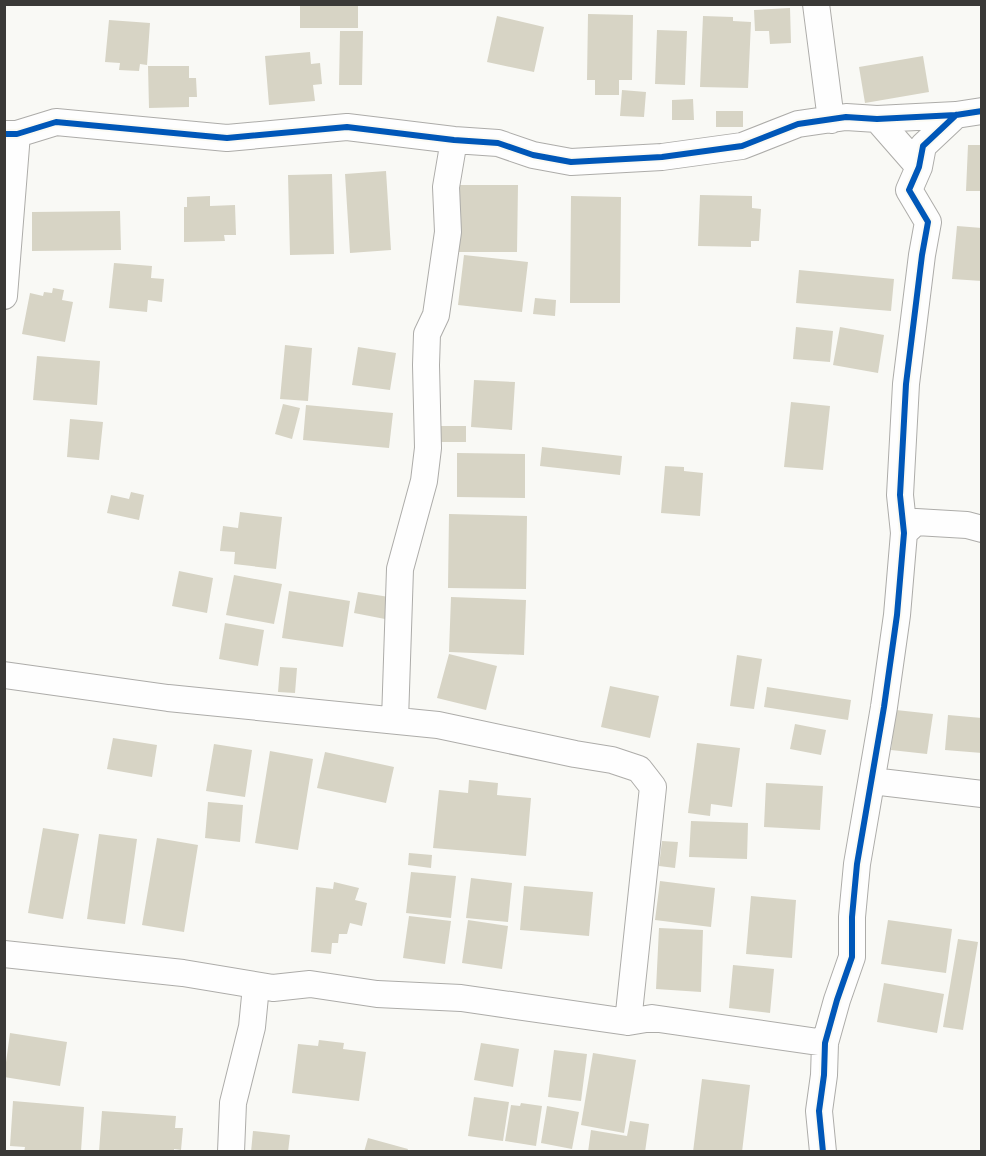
<svg xmlns="http://www.w3.org/2000/svg" width="986" height="1156" font-family="Ubuntu,sans-serif">
	<rect width="100%" height="100%" fill="#f9f9f5"/>
	<path fill="#d7d4c5" d="M 300,5 L 358,5 L 358,28 L 300,28 Z
		M 790,8 L 791,43 L 770,44 L 769,31 L 755,31 L 754,10 Z
		M 588,14 L 633,15 L 632,80 L 619,80 L 619,95 L 595,95 L 595,80 L 587,80 Z
		M 497,16 L 544,27 L 534,72 L 487,62 Z
		M 703,16 L 733,17 L 733,21 L 751,22 L 748,88 L 700,87 Z
		M 109,20 L 150,23 L 147,65 L 140,64 L 139,71 L 119,70 L 120,63 L 105,62 Z
		M 657,30 L 687,31 L 685,85 L 655,84 Z
		M 340,31 L 363,31 L 362,85 L 339,85 Z
		M 310,52 L 311,64 L 320,63 L 322,84 L 313,85 L 315,101 L 269,105 L 265,56 Z
		M 923,56 L 929,92 L 865,103 L 859,67 Z
		M 148,66 L 189,66 L 189,78 L 196,78 L 197,97 L 189,97 L 189,107 L 149,108 Z
		M 622,90 L 646,92 L 644,117 L 620,116 Z
		M 693,99 L 694,120 L 672,120 L 672,100 Z
		M 716,111 L 743,111 L 743,127 L 716,127 Z
		M 968,145 L 982,145 L 982,191 L 966,191 Z
		M 386,171 L 391,250 L 350,253 L 345,174 Z
		M 332,174 L 334,254 L 290,255 L 288,175 Z
		M 458,185 L 518,185 L 517,252 L 458,252 Z
		M 700,195 L 752,196 L 752,208 L 761,209 L 759,241 L 751,241 L 751,247 L 698,246 Z
		M 210,196 L 210,206 L 235,205 L 236,235 L 224,235 L 225,241 L 184,242 L 184,207 L 187,207 L 187,197 Z
		M 571,196 L 621,197 L 620,303 L 570,303 Z
		M 120,211 L 121,250 L 32,251 L 32,212 Z
		M 957,226 L 982,228 L 982,281 L 952,279 Z
		M 464,255 L 528,262 L 522,312 L 458,305 Z
		M 114,263 L 152,266 L 151,278 L 164,279 L 162,302 L 148,300 L 147,312 L 109,308 Z
		M 799,270 L 894,279 L 891,311 L 796,303 Z
		M 53,288 L 64,290 L 62,300 L 73,302 L 65,342 L 22,334 L 30,293 L 43,296 L 44,292 L 52,293 Z
		M 535,298 L 556,300 L 555,316 L 533,314 Z
		M 796,327 L 833,331 L 830,362 L 793,359 Z
		M 840,327 L 884,335 L 878,373 L 833,365 Z
		M 285,345 L 312,348 L 308,401 L 280,399 Z
		M 358,347 L 396,353 L 390,390 L 352,385 Z
		M 37,356 L 100,361 L 97,405 L 33,400 Z
		M 474,380 L 515,382 L 512,430 L 471,427 Z
		M 791,402 L 830,406 L 823,470 L 784,467 Z
		M 283,404 L 300,408 L 292,439 L 275,434 Z
		M 306,405 L 393,413 L 389,448 L 303,440 Z
		M 70,419 L 103,422 L 99,460 L 67,457 Z
		M 437,426 L 466,426 L 466,442 L 437,442 Z
		M 542,447 L 622,456 L 620,475 L 540,466 Z
		M 457,453 L 525,454 L 525,498 L 457,497 Z
		M 665,466 L 684,467 L 684,471 L 703,473 L 700,516 L 661,513 Z
		M 131,492 L 144,495 L 139,520 L 107,513 L 111,495 L 129,499 Z
		M 240,512 L 282,517 L 276,569 L 234,564 L 235,552 L 220,551 L 223,526 L 238,528 Z
		M 449,514 L 527,516 L 526,589 L 448,588 Z
		M 179,571 L 213,578 L 207,613 L 172,606 Z
		M 234,575 L 282,584 L 274,624 L 226,615 Z
		M 289,591 L 350,601 L 343,647 L 282,638 Z
		M 358,592 L 389,597 L 385,619 L 354,613 Z
		M 451,597 L 526,600 L 524,655 L 449,652 Z
		M 225,623 L 264,630 L 258,666 L 219,659 Z
		M 449,654 L 497,666 L 486,710 L 437,698 Z
		M 737,655 L 762,659 L 754,709 L 730,706 Z
		M 280,667 L 297,668 L 295,693 L 278,692 Z
		M 610,686 L 659,696 L 650,738 L 601,727 Z
		M 767,687 L 851,700 L 848,720 L 764,707 Z
		M 896,710 L 933,714 L 927,754 L 891,750 Z
		M 948,715 L 982,718 L 982,753 L 945,750 Z
		M 795,724 L 826,730 L 821,755 L 790,749 Z
		M 113,738 L 157,745 L 152,777 L 107,769 Z
		M 697,743 L 740,748 L 732,807 L 711,804 L 710,816 L 688,813 Z
		M 214,744 L 252,750 L 245,797 L 206,791 Z
		M 270,751 L 313,759 L 298,850 L 255,843 Z
		M 325,752 L 394,767 L 386,803 L 317,788 Z
		M 469,780 L 498,783 L 497,795 L 531,798 L 526,856 L 433,848 L 439,790 L 468,793 Z
		M 766,783 L 823,786 L 820,830 L 764,827 Z
		M 208,802 L 243,805 L 240,842 L 205,838 Z
		M 691,821 L 748,823 L 747,859 L 689,857 Z
		M 43,828 L 79,834 L 63,919 L 28,913 Z
		M 99,834 L 137,839 L 125,924 L 87,919 Z
		M 157,838 L 198,845 L 184,932 L 142,925 Z
		M 662,841 L 678,842 L 675,868 L 659,866 Z
		M 409,853 L 432,855 L 431,868 L 408,865 Z
		M 411,872 L 456,876 L 451,918 L 406,913 Z
		M 471,878 L 512,883 L 508,922 L 466,918 Z
		M 660,881 L 715,888 L 711,927 L 655,920 Z
		M 334,882 L 359,888 L 355,900 L 367,903 L 362,926 L 350,923 L 347,934 L 339,934 L 338,943 L 332,943 L 331,954 L 311,952 L 316,887 L 333,889 Z
		M 524,886 L 593,892 L 589,936 L 520,930 Z
		M 751,896 L 796,900 L 792,958 L 746,954 Z
		M 409,916 L 451,921 L 445,964 L 403,958 Z
		M 468,920 L 508,926 L 502,969 L 462,963 Z
		M 888,920 L 952,929 L 946,973 L 881,964 Z
		M 659,928 L 703,930 L 701,992 L 656,989 Z
		M 958,939 L 978,942 L 963,1030 L 943,1027 Z
		M 733,965 L 774,969 L 770,1013 L 729,1008 Z
		M 884,983 L 944,994 L 937,1033 L 877,1022 Z
		M 10,1033 L 67,1042 L 60,1086 L 4,1077 Z
		M 319,1040 L 344,1043 L 343,1049 L 366,1052 L 359,1101 L 292,1093 L 298,1044 L 318,1046 Z
		M 481,1043 L 519,1049 L 513,1087 L 474,1080 Z
		M 554,1050 L 587,1054 L 581,1101 L 548,1097 Z
		M 593,1053 L 636,1060 L 624,1133 L 581,1125 Z
		M 702,1079 L 750,1085 L 742,1152 L 693,1152 Z
		M 474,1097 L 509,1102 L 503,1141 L 468,1136 Z
		M 13,1101 L 84,1107 L 81,1151 L 61,1150 L 60,1152 L 24,1152 L 25,1147 L 10,1146 Z
		M 521,1103 L 542,1106 L 536,1146 L 505,1141 L 511,1105 L 520,1106 Z
		M 547,1106 L 579,1112 L 572,1149 L 541,1143 Z
		M 102,1111 L 176,1116 L 175,1128 L 183,1128 L 181,1150 L 174,1149 L 174,1152 L 99,1152 Z
		M 630,1121 L 649,1124 L 645,1152 L 588,1152 L 591,1130 L 627,1136 Z
		M 253,1131 L 290,1135 L 288,1152 L 251,1152 Z
		M 368,1138 L 408,1149 L 407,1152 L 364,1152 Z"/>
	<g fill="none" stroke-linecap="round" stroke-linejoin="round">
		<g stroke="#adaca9" stroke-width="28">
			<path id="minor" d="M 816,4 L 831,120
				M 877,119 L 919,167
				M 4,134 L 17,134 L 56,122 L 227,138 L 347,127 L 454,140 L 498,143 L 533,155 L 571,162 L 662,157 L 742,146 L 798,124 L 846,117 L 877,119 L 956,115 L 982,111
				M 4,296 L 17,134
				M 904,533 L 916,522 L 967,525 L 982,529
				M 4,675 L 168,698 L 438,725 L 575,754 L 612,760 L 639,769 L 653,787 L 628,1022
				M 395,720 L 400,569 L 424,481 L 428,448 L 426,365 L 427,334 L 436,315 L 448,232 L 446,187 L 454,140
				M 872,781 L 982,794
				M 4,954 L 183,973 L 273,988 L 310,984 L 377,994 L 461,998 L 628,1022 L 652,1018 L 825,1043
				M 231,1152 L 233,1103 L 252,1027 L 256,986
				M 823,1152 L 819,1111 L 824,1075 L 825,1043 L 837,1000 L 852,957 L 852,917 L 857,864 L 884,707 L 897,615 L 904,533 L 900,495 L 906,384 L 922,255 L 928,222 L 909,190 L 919,167 L 923,146 L 956,115"/>
		</g>
		<use href="#minor" stroke="#fefefe" stroke-width="26"/>
		<g stroke="#fbfaf3" stroke-width="10">
			<path id="cycleway" d="M 4,134 L 17,134 L 56,122 L 227,138 L 347,127 L 454,140 L 498,143 L 533,155 L 571,162 L 662,157 L 742,146 L 798,124 L 846,117 L 877,119 L 956,115 L 982,111
				M 823,1152 L 819,1111 L 824,1075 L 825,1043 L 837,1000 L 852,957 L 852,917 L 857,864 L 884,707 L 897,615 L 904,533 L 900,495 L 906,384 L 922,255 L 928,222 L 909,190 L 919,167 L 923,146 L 956,115"/>
		</g>
		<use href="#cycleway" stroke="#0057b8" stroke-width="6"/>
	</g>
	<rect width="986" height="1156" fill="none" stroke="#3a3937" stroke-width="12"/>
</svg>
